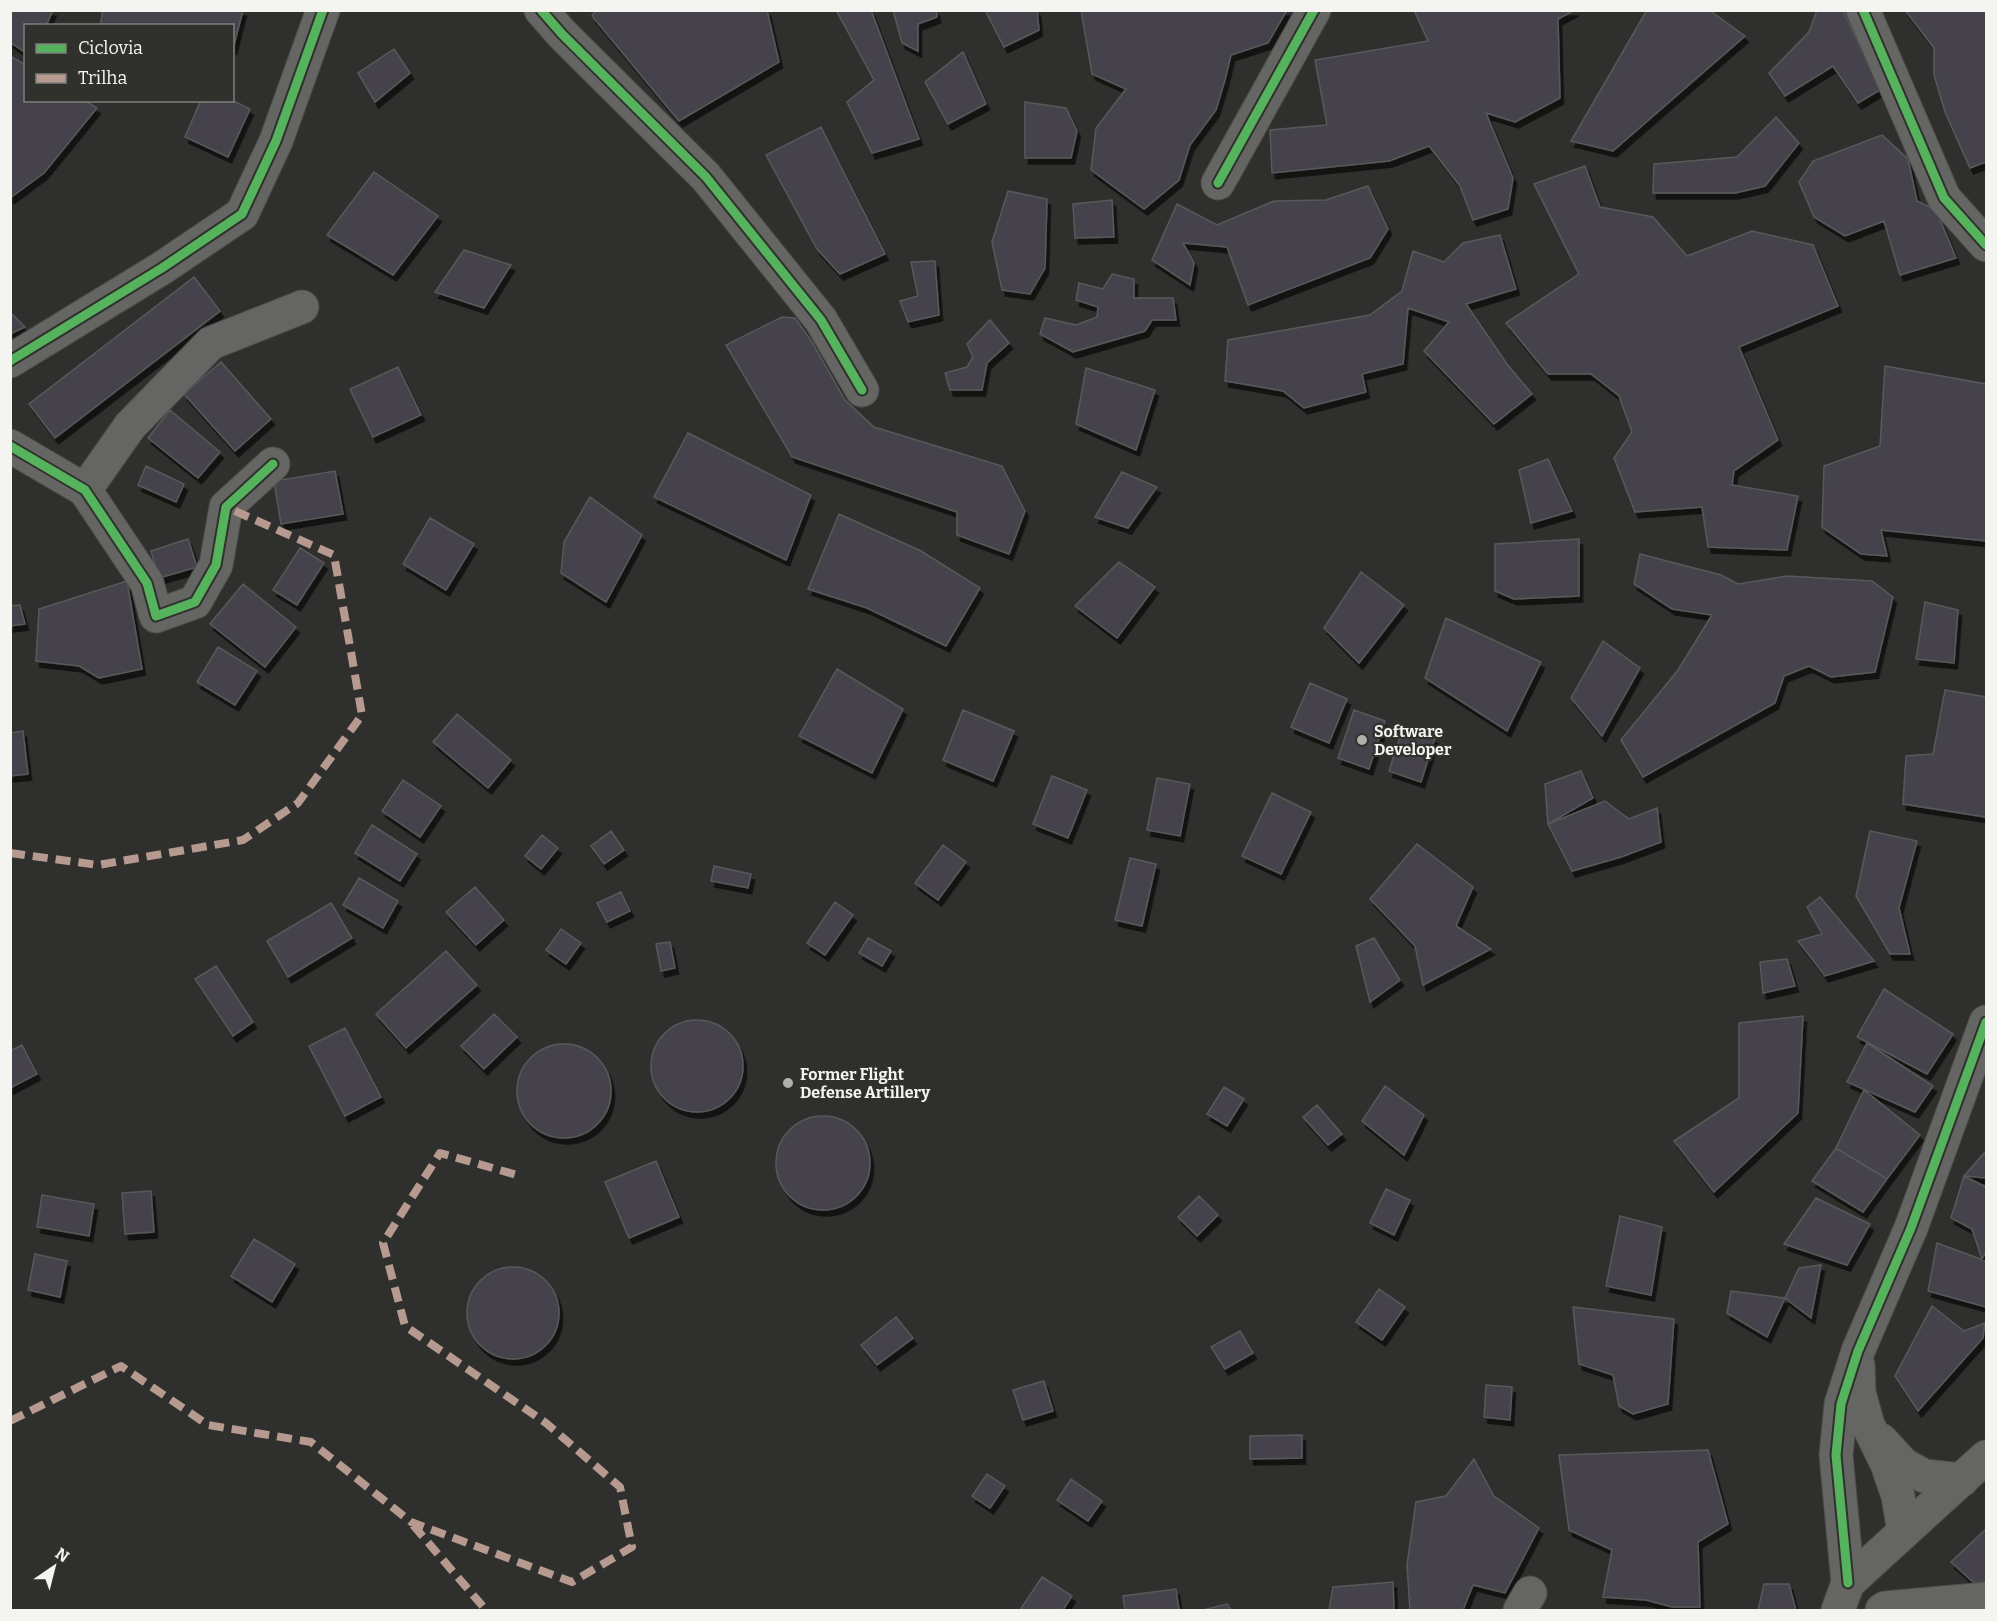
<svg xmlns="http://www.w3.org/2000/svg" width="1997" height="1621" font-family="Bitter,serif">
	<defs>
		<filter id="shadow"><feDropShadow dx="3.5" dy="6" stdDeviation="0" flood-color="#0009"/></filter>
	</defs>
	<rect width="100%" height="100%" fill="#2f302d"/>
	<path fill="#44434c" stroke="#595959" stroke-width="1.5" filter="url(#shadow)" d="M 10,10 L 53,10 L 46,26 L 26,26 L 26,53 L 10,42 Z
		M 103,10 L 243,10 L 233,49 L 232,26 L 100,26 Z
		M 596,10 L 767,10 L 779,62 L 679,121 L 592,16 Z
		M 836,10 L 871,10 L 919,139 L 872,153 L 847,102 L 874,80 Z
		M 893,10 L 936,10 L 937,17 L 918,24 L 918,51 L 902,43 Z
		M 985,10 L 1037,10 L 1039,30 L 1004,47 Z
		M 1081,10 L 1287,10 L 1268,43 L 1231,55 L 1225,80 L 1216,110 L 1190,145 L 1179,180 L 1144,209 L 1091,170 L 1096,128 L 1126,89 L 1092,74 Z
		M 1414,10 L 1575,10 L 1558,19 L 1560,98 L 1515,122 L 1486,113 L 1513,178 L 1508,209 L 1473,220 L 1460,186 L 1429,146 L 1389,161 L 1272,173 L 1270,130 L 1327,125 L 1315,60 L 1428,41 Z
		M 1647,10 L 1709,10 L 1745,36 L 1613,151 L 1571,141 Z
		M 1843,10 L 1880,90 L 1858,103 L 1833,66 L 1785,96 L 1769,73 L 1809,32 L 1817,10 Z
		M 1905,10 L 1986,10 L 1986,162 L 1970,168 L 1945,112 L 1934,75 L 1934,48 Z
		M 394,49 L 410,73 L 375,102 L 358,73 Z
		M 963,52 L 986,104 L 948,124 L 925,82 Z
		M 10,56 L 26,65 L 26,100 L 84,100 L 97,108 L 44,173 L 10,198 Z
		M 201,100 L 232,100 L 250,109 L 228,157 L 185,137 Z
		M 1025,102 L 1066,108 L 1077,131 L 1071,158 L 1025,158 Z
		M 1776,117 L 1799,143 L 1765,186 L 1735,193 L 1653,193 L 1654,164 L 1737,157 Z
		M 821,127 L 885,254 L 840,274 L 817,249 L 766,155 Z
		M 1882,135 L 1908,159 L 1917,201 L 1936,210 L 1956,258 L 1900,275 L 1884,221 L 1845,236 L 1814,217 L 1799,182 L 1813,161 Z
		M 1585,166 L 1600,207 L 1653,217 L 1687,256 L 1752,231 L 1813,245 L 1838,306 L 1739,347 L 1778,440 L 1734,471 L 1732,485 L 1798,496 L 1787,550 L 1708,547 L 1702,507 L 1635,512 L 1614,458 L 1632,432 L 1619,396 L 1591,374 L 1548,374 L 1506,323 L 1579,274 L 1534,184 Z
		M 374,172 L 438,216 L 393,275 L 327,235 Z
		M 1368,186 L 1388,229 L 1370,258 L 1248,305 L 1227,247 L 1183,243 L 1194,263 L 1190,285 L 1152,260 L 1177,204 L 1217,225 L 1274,201 L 1326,200 Z
		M 1008,191 L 1047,199 L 1045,268 L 1030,294 L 1002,290 L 992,242 Z
		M 1112,200 L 1114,237 L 1075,238 L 1073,204 Z
		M 1500,235 L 1516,289 L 1466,304 L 1507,364 L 1532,394 L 1494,424 L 1424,351 L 1449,322 L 1408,308 L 1403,364 L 1362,374 L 1366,392 L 1304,408 L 1283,391 L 1225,381 L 1228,340 L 1370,315 L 1402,291 L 1413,251 L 1444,262 L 1463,243 Z
		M 464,250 L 511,265 L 484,308 L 435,292 Z
		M 935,261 L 939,315 L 908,322 L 900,301 L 918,296 L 911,262 Z
		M 1112,274 L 1134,279 L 1134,298 L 1173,298 L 1176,320 L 1152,320 L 1145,331 L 1073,352 L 1040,334 L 1045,318 L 1076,325 L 1097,317 L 1098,307 L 1076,300 L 1079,283 L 1103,289 Z
		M 194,277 L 220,311 L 55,438 L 29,404 Z
		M 10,312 L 25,327 L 10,334 Z
		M 782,317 L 795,318 L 812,342 L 845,400 L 874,427 L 1002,466 L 1025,511 L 1009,554 L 957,535 L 957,512 L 792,457 L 726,345 Z
		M 990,320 L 1009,343 L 987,363 L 982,390 L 950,390 L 945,373 L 967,367 L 973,357 L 967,344 Z
		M 221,362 L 271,419 L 235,451 L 184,394 Z
		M 1885,366 L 1986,384 L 1986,541 L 1881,530 L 1887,556 L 1861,554 L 1822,527 L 1824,466 L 1880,446 Z
		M 398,367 L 421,415 L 373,437 L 350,389 Z
		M 1086,368 L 1155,390 L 1136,450 L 1076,424 Z
		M 170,410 L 220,452 L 198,478 L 148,438 Z
		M 688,433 L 811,495 L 786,560 L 654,497 Z
		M 1548,459 L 1572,511 L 1531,523 L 1519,470 Z
		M 146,466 L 184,484 L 176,502 L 138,485 Z
		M 335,471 L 343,514 L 281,524 L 274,481 Z
		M 1122,472 L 1157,487 L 1128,528 L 1095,517 Z
		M 590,497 L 642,535 L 606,602 L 561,573 L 564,542 Z
		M 839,514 L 921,551 L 980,588 L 946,646 L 867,608 L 808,589 Z
		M 430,518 L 474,544 L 446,590 L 403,564 Z
		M 188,539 L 197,567 L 159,578 L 151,551 Z
		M 1579,539 L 1579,596 L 1514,599 L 1495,591 L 1495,544 Z
		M 300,548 L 324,563 L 297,605 L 273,590 Z
		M 1640,554 L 1721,575 L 1738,584 L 1787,576 L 1872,581 L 1893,597 L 1875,672 L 1831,677 L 1809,666 L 1784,676 L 1775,703 L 1643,777 L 1621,740 L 1678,670 L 1712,615 L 1672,609 L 1634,584 Z
		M 1119,562 L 1155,587 L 1117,638 L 1075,606 Z
		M 1361,572 L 1404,605 L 1359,663 L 1324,628 Z
		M 127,581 L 142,669 L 99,678 L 79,666 L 36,661 L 39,609 Z
		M 243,584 L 296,627 L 265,667 L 210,624 Z
		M 1925,602 L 1958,610 L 1954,663 L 1916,659 Z
		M 20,605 L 25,624 L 10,626 L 10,606 Z
		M 1446,618 L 1541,662 L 1507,731 L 1425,678 Z
		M 1603,641 L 1640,668 L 1602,736 L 1571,698 Z
		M 218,647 L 257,671 L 235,705 L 197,682 Z
		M 837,669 L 903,709 L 872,773 L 799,736 Z
		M 1310,683 L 1347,699 L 1329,743 L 1291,727 Z
		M 1945,690 L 1986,697 L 1986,817 L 1903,804 L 1906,756 L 1933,754 Z
		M 963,710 L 1014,731 L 993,781 L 943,760 Z
		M 1354,710 L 1385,721 L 1369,769 L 1338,758 Z
		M 457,714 L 511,760 L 488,788 L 433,742 Z
		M 1403,728 L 1435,738 L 1421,782 L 1389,771 Z
		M 23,731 L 28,774 L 10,776 L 10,733 Z
		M 1581,771 L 1593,798 L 1548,824 L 1545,784 Z
		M 1052,776 L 1087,790 L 1068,838 L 1033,824 Z
		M 1157,778 L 1190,784 L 1180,836 L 1147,830 Z
		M 403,780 L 441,806 L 420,837 L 382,811 Z
		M 1272,793 L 1311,812 L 1281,874 L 1242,856 Z
		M 1605,801 L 1629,819 L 1657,808 L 1661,842 L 1621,857 L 1572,871 L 1548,824 Z
		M 372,825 L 417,854 L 400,881 L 355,853 Z
		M 611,831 L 624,850 L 604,864 L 591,846 Z
		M 1870,831 L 1917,841 L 1899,908 L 1910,954 L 1890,954 L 1856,896 Z
		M 542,835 L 558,848 L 541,869 L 525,856 Z
		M 1417,844 L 1473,887 L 1456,926 L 1491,949 L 1423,985 L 1415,946 L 1370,899 Z
		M 943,845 L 966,862 L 938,900 L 915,883 Z
		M 1130,858 L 1156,864 L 1142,926 L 1115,920 Z
		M 714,866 L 751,874 L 748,888 L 711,881 Z
		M 359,878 L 398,901 L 383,928 L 343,905 Z
		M 475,887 L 504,920 L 476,945 L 446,912 Z
		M 621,892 L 630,911 L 607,922 L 597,903 Z
		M 1820,897 L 1874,961 L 1825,976 L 1798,941 L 1822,934 L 1807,907 Z
		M 835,902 L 853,915 L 825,955 L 807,943 Z
		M 331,903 L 352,938 L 288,977 L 267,941 Z
		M 561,929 L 581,943 L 566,964 L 546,950 Z
		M 868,938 L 891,951 L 882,966 L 859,953 Z
		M 1374,938 L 1400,980 L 1370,1002 L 1356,946 Z
		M 670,942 L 675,968 L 661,971 L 656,944 Z
		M 446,951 L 477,985 L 406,1048 L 376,1014 Z
		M 1787,959 L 1795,986 L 1763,993 L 1760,962 Z
		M 216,966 L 253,1022 L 233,1036 L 195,979 Z
		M 1884,989 L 1953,1034 L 1927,1074 L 1857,1037 Z
		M 494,1014 L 517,1037 L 484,1069 L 461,1046 Z
		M 1803,1016 L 1798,1113 L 1714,1192 L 1674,1141 L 1739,1098 L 1739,1023 Z
		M651 1066a46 46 0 1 1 92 0a46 46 0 1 1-92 0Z
		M 345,1028 L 381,1097 L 345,1116 L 309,1046 Z
		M 1867,1043 L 1933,1086 L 1915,1112 L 1847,1082 Z
		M517 1091a47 47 0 1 1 94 0a47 47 0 1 1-94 0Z
		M 22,1045 L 37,1074 L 10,1088 L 10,1051 Z
		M 1385,1086 L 1424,1115 L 1404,1155 L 1362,1121 Z
		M 1224,1087 L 1244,1099 L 1227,1126 L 1207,1114 Z
		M 1864,1090 L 1920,1135 L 1887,1179 L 1836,1148 Z
		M 1317,1105 L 1342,1134 L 1328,1145 L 1303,1117 Z
		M776 1163a47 47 0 1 1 94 0a47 47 0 1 1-94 0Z
		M 1836,1148 L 1887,1179 L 1863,1212 L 1812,1181 Z
		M 1986,1151 L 1986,1178 L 1964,1176 Z
		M 656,1161 L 679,1217 L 629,1238 L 605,1182 Z
		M 1964,1176 L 1986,1187 L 1986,1252 L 1982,1259 L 1972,1229 L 1951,1218 Z
		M 1386,1189 L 1410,1200 L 1394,1235 L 1370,1223 Z
		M 151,1191 L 154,1232 L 125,1234 L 122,1193 Z
		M 42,1195 L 94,1204 L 89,1236 L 37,1227 Z
		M 1199,1196 L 1218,1215 L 1197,1236 L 1178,1217 Z
		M 1816,1198 L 1870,1224 L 1847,1265 L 1784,1244 Z
		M 1620,1216 L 1662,1227 L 1651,1295 L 1606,1286 Z
		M 254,1239 L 295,1264 L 272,1302 L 231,1276 Z
		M 1937,1243 L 1986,1261 L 1986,1307 L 1928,1291 Z
		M 35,1254 L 67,1261 L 60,1297 L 28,1290 Z
		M 1821,1265 L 1811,1318 L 1785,1298 L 1799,1268 Z
		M467 1313a46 46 0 1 1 92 0a46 46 0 1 1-92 0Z
		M 1379,1289 L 1405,1307 L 1382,1340 L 1356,1322 Z
		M 1731,1291 L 1785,1298 L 1767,1337 L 1727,1313 Z
		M 1932,1306 L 1964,1331 L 1985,1323 L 1983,1338 L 1918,1411 L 1895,1376 Z
		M 1573,1307 L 1674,1319 L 1668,1404 L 1633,1414 L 1619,1406 L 1613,1375 L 1579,1364 Z
		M 896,1317 L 913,1338 L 877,1365 L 861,1345 Z
		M 1240,1331 L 1253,1353 L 1225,1369 L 1211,1347 Z
		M 1044,1381 L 1053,1411 L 1023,1420 L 1013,1390 Z
		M 1486,1385 L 1512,1387 L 1510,1420 L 1484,1417 Z
		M 1302,1435 L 1302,1458 L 1250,1459 L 1250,1436 Z
		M 1708,1450 L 1728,1524 L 1698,1542 L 1700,1607 L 1672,1607 L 1646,1600 L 1603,1597 L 1612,1550 L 1569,1530 L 1559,1455 Z
		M 1474,1459 L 1494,1496 L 1539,1528 L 1505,1593 L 1473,1585 L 1463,1610 L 1410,1610 L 1407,1565 L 1416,1502 L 1446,1496 Z
		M 987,1474 L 1005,1486 L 990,1508 L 972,1496 Z
		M 1071,1479 L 1102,1501 L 1088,1521 L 1057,1500 Z
		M 1986,1529 L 1986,1582 L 1974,1583 L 1951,1562 Z
		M 1042,1577 L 1072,1596 L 1063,1610 L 1020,1610 Z
		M 1393,1582 L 1394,1610 L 1329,1610 L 1333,1587 Z
		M 1764,1584 L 1789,1584 L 1796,1610 L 1758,1610 Z
		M 1176,1589 L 1179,1610 L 1125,1610 L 1123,1596 Z
		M 1227,1604 L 1231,1610 L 1203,1610 Z"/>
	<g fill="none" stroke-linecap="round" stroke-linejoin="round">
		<g stroke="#4c4c4a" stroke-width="35">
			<path id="street" d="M 541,10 L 562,34 L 706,177 L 821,320 L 862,390
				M 1863,10 L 1944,198 L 1986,245
				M 1218,183 L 1314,10
				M 10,361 L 162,268 L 242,214 L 276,141 L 323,10
				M 10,446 L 85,490 L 147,583 L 156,616 L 195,602 L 216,565 L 226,507 L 273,464
				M 85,490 L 130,426 L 211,343 L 302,307
				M 1858,1365 L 1859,1393 L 1868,1425 L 1887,1464 L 1898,1496 L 1904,1531
				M 1881,1440 L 1903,1464 L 1924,1476 L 1962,1480
				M 1848,1583 L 1836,1455 L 1841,1404 L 1858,1351 L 1911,1228 L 1986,1022
				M 1520,1610 L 1530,1593
				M 1882,1610 L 1885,1608 L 1986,1599"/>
		</g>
		<g stroke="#4c4c4a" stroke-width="35">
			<path id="secondary" d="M 1838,1610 L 1848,1583 L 1986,1457"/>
		</g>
		<use href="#street" stroke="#656563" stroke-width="33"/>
		<use href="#secondary" stroke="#656563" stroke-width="33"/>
		<path stroke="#b69a8f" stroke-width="8" stroke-dasharray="15 8" stroke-linecap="butt" d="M 10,853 L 98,865 L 243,840 L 298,803 L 362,715 L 334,555 L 226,507
			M 10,1421 L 121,1366 L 208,1425 L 311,1442 L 411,1522 L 572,1582 L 632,1547 L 620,1487 L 546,1423 L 405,1326 L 383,1243 L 440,1153 L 517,1175
			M 413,1525 L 486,1610"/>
		<g stroke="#30312c" stroke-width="13">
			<path id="cycleway" d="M 541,10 L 562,34 L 706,177 L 821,320 L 862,390
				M 1863,10 L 1944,198 L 1986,245
				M 1218,183 L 1314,10
				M 10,361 L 162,268 L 242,214 L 276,141 L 323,10
				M 10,446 L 85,490 L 147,583 L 156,616 L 195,602 L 216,565 L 226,507 L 273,464
				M 1848,1583 L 1836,1455 L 1841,1404 L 1858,1351 L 1911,1228 L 1986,1022"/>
		</g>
		<use href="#cycleway" stroke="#56b35d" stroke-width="9"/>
	</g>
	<g fill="#afafac" stroke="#30312c" stroke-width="2">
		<circle cx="1362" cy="740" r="6"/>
		<circle cx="788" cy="1083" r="6"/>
	</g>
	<g text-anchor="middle" stroke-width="4.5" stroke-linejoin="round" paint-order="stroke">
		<g font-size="16" font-weight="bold" fill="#f4f4f1" stroke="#30312c" text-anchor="start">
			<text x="1374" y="737">Software<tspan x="1374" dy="18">Developer</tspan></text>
			<text x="800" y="1080">Former Flight<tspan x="800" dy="18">Defense Artillery</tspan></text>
		</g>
	</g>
	<rect width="1997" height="1621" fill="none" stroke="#f4f4f1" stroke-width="24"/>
	<rect x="24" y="24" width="210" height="78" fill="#30312c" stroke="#7e7f7b" stroke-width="1.5"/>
	<rect x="36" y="44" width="30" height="9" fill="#56b35d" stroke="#7e7f7b" stroke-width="1.5"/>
	<text x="78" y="54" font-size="18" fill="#f4f4f1">Ciclovia</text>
	<rect x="36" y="74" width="30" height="9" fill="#b69a8f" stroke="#7e7f7b" stroke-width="1.5"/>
	<text x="78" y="84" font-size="18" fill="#f4f4f1">Trilha</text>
	<g transform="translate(54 1567) rotate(35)" stroke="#30312c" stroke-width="4.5" paint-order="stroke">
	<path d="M0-4.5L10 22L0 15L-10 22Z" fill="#f4f4f1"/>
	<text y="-9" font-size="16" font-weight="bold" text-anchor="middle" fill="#f4f4f1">N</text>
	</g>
</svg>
